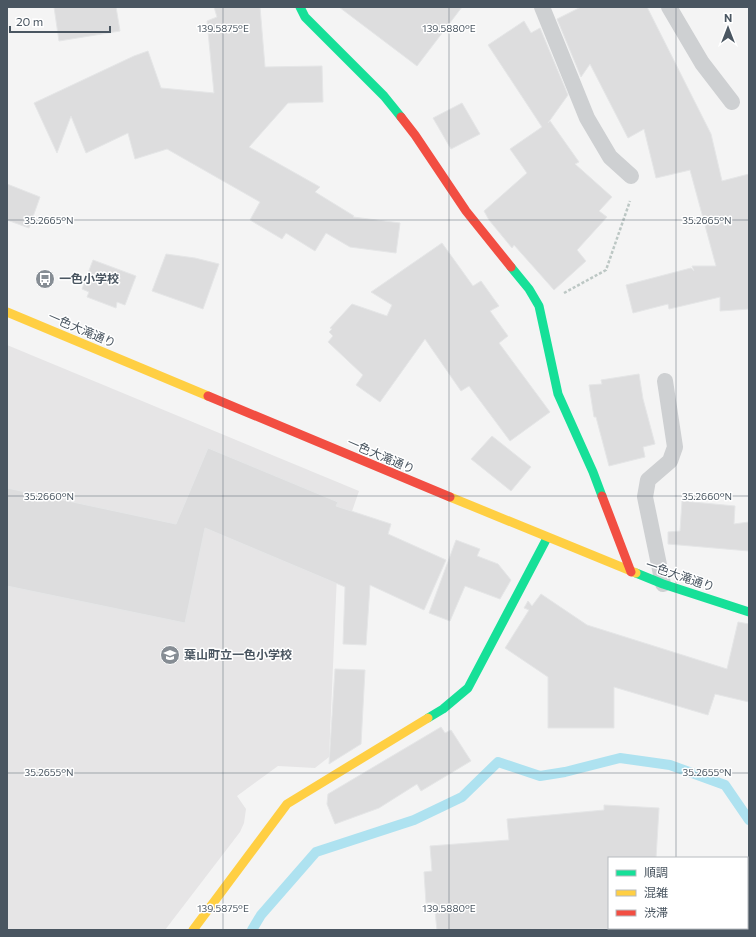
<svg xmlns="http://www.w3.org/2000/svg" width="756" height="937" font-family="Commissioner,'Noto Sans JP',sans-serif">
	<rect width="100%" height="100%" fill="#f4f4f4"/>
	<path fill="#e6e5e6" d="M 7,345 L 359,491 L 338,552 L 329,757 L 315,768 L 278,766 L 237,796 L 246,809 L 244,823 L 240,832 L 165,930 L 7,930 Z"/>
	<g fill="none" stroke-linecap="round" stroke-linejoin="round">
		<path stroke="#aee2f0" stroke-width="10" d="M 252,930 L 261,915 L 316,852 L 414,820 L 462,797 L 498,762 L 540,776 L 565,772 L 620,758 L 670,765 L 725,785 L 749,820"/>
	</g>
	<path fill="#ddddde" stroke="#e5e6e7" d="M 54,7 L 116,7 L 120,31 L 59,41 Z
		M 214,7 L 260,7 L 265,67 L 322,66 L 323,102 L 288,103 L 249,147 L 320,187 L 315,192 L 354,216 L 353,217 L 400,223 L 396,253 L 350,247 L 326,233 L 315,251 L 286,233 L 282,239 L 250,220 L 260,202 L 167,149 L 135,159 L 128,133 L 86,153 L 71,116 L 57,153 L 34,103 L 134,56 L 148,51 L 161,88 L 214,93 L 207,21 L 217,17 Z
		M 339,7 L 462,7 L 417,66 Z
		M 581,7 L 647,7 L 711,134 L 722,181 L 749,174 L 749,309 L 720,311 L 720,297 L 669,309 L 668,304 L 633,313 L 626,285 L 691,268 L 694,271 L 692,266 L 716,266 L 690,170 L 656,178 L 644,129 L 628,138 L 590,64 L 581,77 L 557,19 Z
		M 524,21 L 531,33 L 540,28 L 568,95 L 548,123 L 550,121 L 579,162 L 575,164 L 612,197 L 599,211 L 607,217 L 577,250 L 586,261 L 554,290 L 514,245 L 512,248 L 489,220 L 484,211 L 527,173 L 510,149 L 542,127 L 488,45 Z
		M 462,103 L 480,134 L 451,149 L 433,118 Z
		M 7,184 L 40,197 L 29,228 L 7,220 Z
		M 442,243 L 473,286 L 481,281 L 499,306 L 490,311 L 508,336 L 499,343 L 550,412 L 510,441 L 469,386 L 461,391 L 425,339 L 380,402 L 356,385 L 363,375 L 328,342 L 333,336 L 329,332 L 332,329 L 330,328 L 352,304 L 387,316 L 392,305 L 371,292 Z
		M 166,254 L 195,258 L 219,264 L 203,309 L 152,291 Z
		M 93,260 L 136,276 L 125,305 L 117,302 L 116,308 L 87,297 L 89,292 L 82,289 Z
		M 639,374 L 643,399 L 655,444 L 643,447 L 645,457 L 609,466 L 596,417 L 594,417 L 589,385 L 602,384 L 601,380 Z
		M 492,436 L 531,467 L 511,491 L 471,459 Z
		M 208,448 L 338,502 L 336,506 L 391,524 L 388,534 L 446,560 L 424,610 L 370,585 L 366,645 L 343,644 L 345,587 L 205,528 L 185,623 L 7,586 L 7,488 L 176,524 Z
		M 682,501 L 735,506 L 734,524 L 749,522 L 749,551 L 668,544 L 668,532 L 680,531 Z
		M 456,540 L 480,549 L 477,556 L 498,564 L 511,580 L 500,599 L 465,586 L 450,621 L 429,613 Z
		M 541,594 L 587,625 L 727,669 L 738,622 L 749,624 L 749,702 L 715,694 L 708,715 L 614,687 L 614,728 L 548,728 L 548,677 L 505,648 L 529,610 L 524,608 L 528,601 L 532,606 Z
		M 335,669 L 365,670 L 361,744 L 329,764 Z
		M 441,727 L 445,733 L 451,730 L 471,761 L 421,791 L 417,784 L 379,808 L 335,824 L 327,804 L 328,794 Z
		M 604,805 L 659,808 L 656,858 L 609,858 L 609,929 L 437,930 L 434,902 L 426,903 L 424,872 L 432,871 L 430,846 L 509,840 L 507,819 L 604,810 Z"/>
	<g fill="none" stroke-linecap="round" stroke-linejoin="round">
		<path stroke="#bcc7c4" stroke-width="2.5" stroke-dasharray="3 2" stroke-linecap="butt" d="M 564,293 L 606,270 L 630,201"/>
		<path stroke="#ced0d2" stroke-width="16" d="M 542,7 L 587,118 L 610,157 L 631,176
			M 669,7 L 702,63 L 732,102
			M 663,584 L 645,497 L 648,480 L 670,461 L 675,447 L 665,381"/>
		<path stroke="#16e098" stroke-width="9" d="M 300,7 L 305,17 L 384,96 L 401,117
			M 511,267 L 529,289 L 539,306 L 558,394 L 593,472 L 602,496
			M 636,573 L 663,584 L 749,612
			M 428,718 L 443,709 L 468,688 L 547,538"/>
		<path stroke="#ffcf43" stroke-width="9" d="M 7,312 L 208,396
			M 450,497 L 636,573
			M 193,930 L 287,804 L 428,718"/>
		<path stroke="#f24e42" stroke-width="9" d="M 401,117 L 415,135 L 466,211 L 511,267
			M 208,396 L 450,497
			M 602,496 L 631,572"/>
	</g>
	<path fill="none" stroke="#4a5661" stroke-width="1" stroke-opacity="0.45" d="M 223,7 L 223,930M 449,7 L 449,930M 676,7 L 676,858M 7,220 L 749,220M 7,496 L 749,496M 7,773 L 749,773M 676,928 L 676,930"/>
	<defs>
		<g id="bus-disc" transform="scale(1)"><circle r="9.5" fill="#868d94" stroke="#fff"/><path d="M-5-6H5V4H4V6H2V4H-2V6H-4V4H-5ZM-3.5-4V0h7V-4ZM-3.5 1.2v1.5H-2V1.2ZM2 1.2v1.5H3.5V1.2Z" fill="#fff"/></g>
		<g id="school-disc" transform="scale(1)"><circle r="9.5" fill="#868d94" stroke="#fff"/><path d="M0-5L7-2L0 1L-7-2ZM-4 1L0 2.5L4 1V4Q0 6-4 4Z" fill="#fff"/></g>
	</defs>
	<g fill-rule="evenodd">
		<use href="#bus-disc" x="45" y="279"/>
		<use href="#school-disc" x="170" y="655"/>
	</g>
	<g text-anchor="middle" stroke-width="3" stroke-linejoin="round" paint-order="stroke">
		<g font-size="12" font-weight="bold" fill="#4a5661" stroke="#fff" text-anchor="start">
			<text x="59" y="283">一色小学校</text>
			<text x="184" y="659">葉山町立一色小学校</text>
		</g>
		<g font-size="12" fill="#4a5661" stroke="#fff">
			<text transform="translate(82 330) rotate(23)" y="4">一色大滝通り</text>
			<text transform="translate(381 456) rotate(23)" y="4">一色大滝通り</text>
			<text transform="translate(680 576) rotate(19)" y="4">一色大滝通り</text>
		</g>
	</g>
	<g font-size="10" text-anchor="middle" fill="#4a5661" stroke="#fff" stroke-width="3" stroke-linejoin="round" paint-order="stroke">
		<text x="223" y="32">139.5875°E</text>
		<text x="449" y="32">139.5880°E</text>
		<text x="49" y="224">35.2665°N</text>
		<text x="707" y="224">35.2665°N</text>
		<text x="49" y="500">35.2660°N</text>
		<text x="707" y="500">35.2660°N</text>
		<text x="49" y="776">35.2655°N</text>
		<text x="707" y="776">35.2655°N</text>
		<text x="223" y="912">139.5875°E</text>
		<text x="449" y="912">139.5880°E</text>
	</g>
	<rect width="756" height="937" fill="none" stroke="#4a5661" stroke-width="16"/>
	<rect x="608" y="857" width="140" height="72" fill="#ffffff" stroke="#b7bbc0"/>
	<rect x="616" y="870" width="20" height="6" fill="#16e098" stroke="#b7bbc0"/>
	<text x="644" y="877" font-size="12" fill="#4a5661">順調</text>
	<rect x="616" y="890" width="20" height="6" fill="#ffcf43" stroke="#b7bbc0"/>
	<text x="644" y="897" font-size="12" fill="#4a5661">混雑</text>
	<rect x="616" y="910" width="20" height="6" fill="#f24e42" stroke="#b7bbc0"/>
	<text x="644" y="917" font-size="12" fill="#4a5661">渋滞</text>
	<g transform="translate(728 28)" stroke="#ffffff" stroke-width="3" paint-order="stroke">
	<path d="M0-3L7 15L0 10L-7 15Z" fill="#4a5661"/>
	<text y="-6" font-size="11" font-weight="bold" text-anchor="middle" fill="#4a5661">N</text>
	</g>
	<path d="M10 26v6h100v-6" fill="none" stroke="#4a5661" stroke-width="2"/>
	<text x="16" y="26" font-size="12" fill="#4a5661" stroke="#ffffff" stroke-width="3" paint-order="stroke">20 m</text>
</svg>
